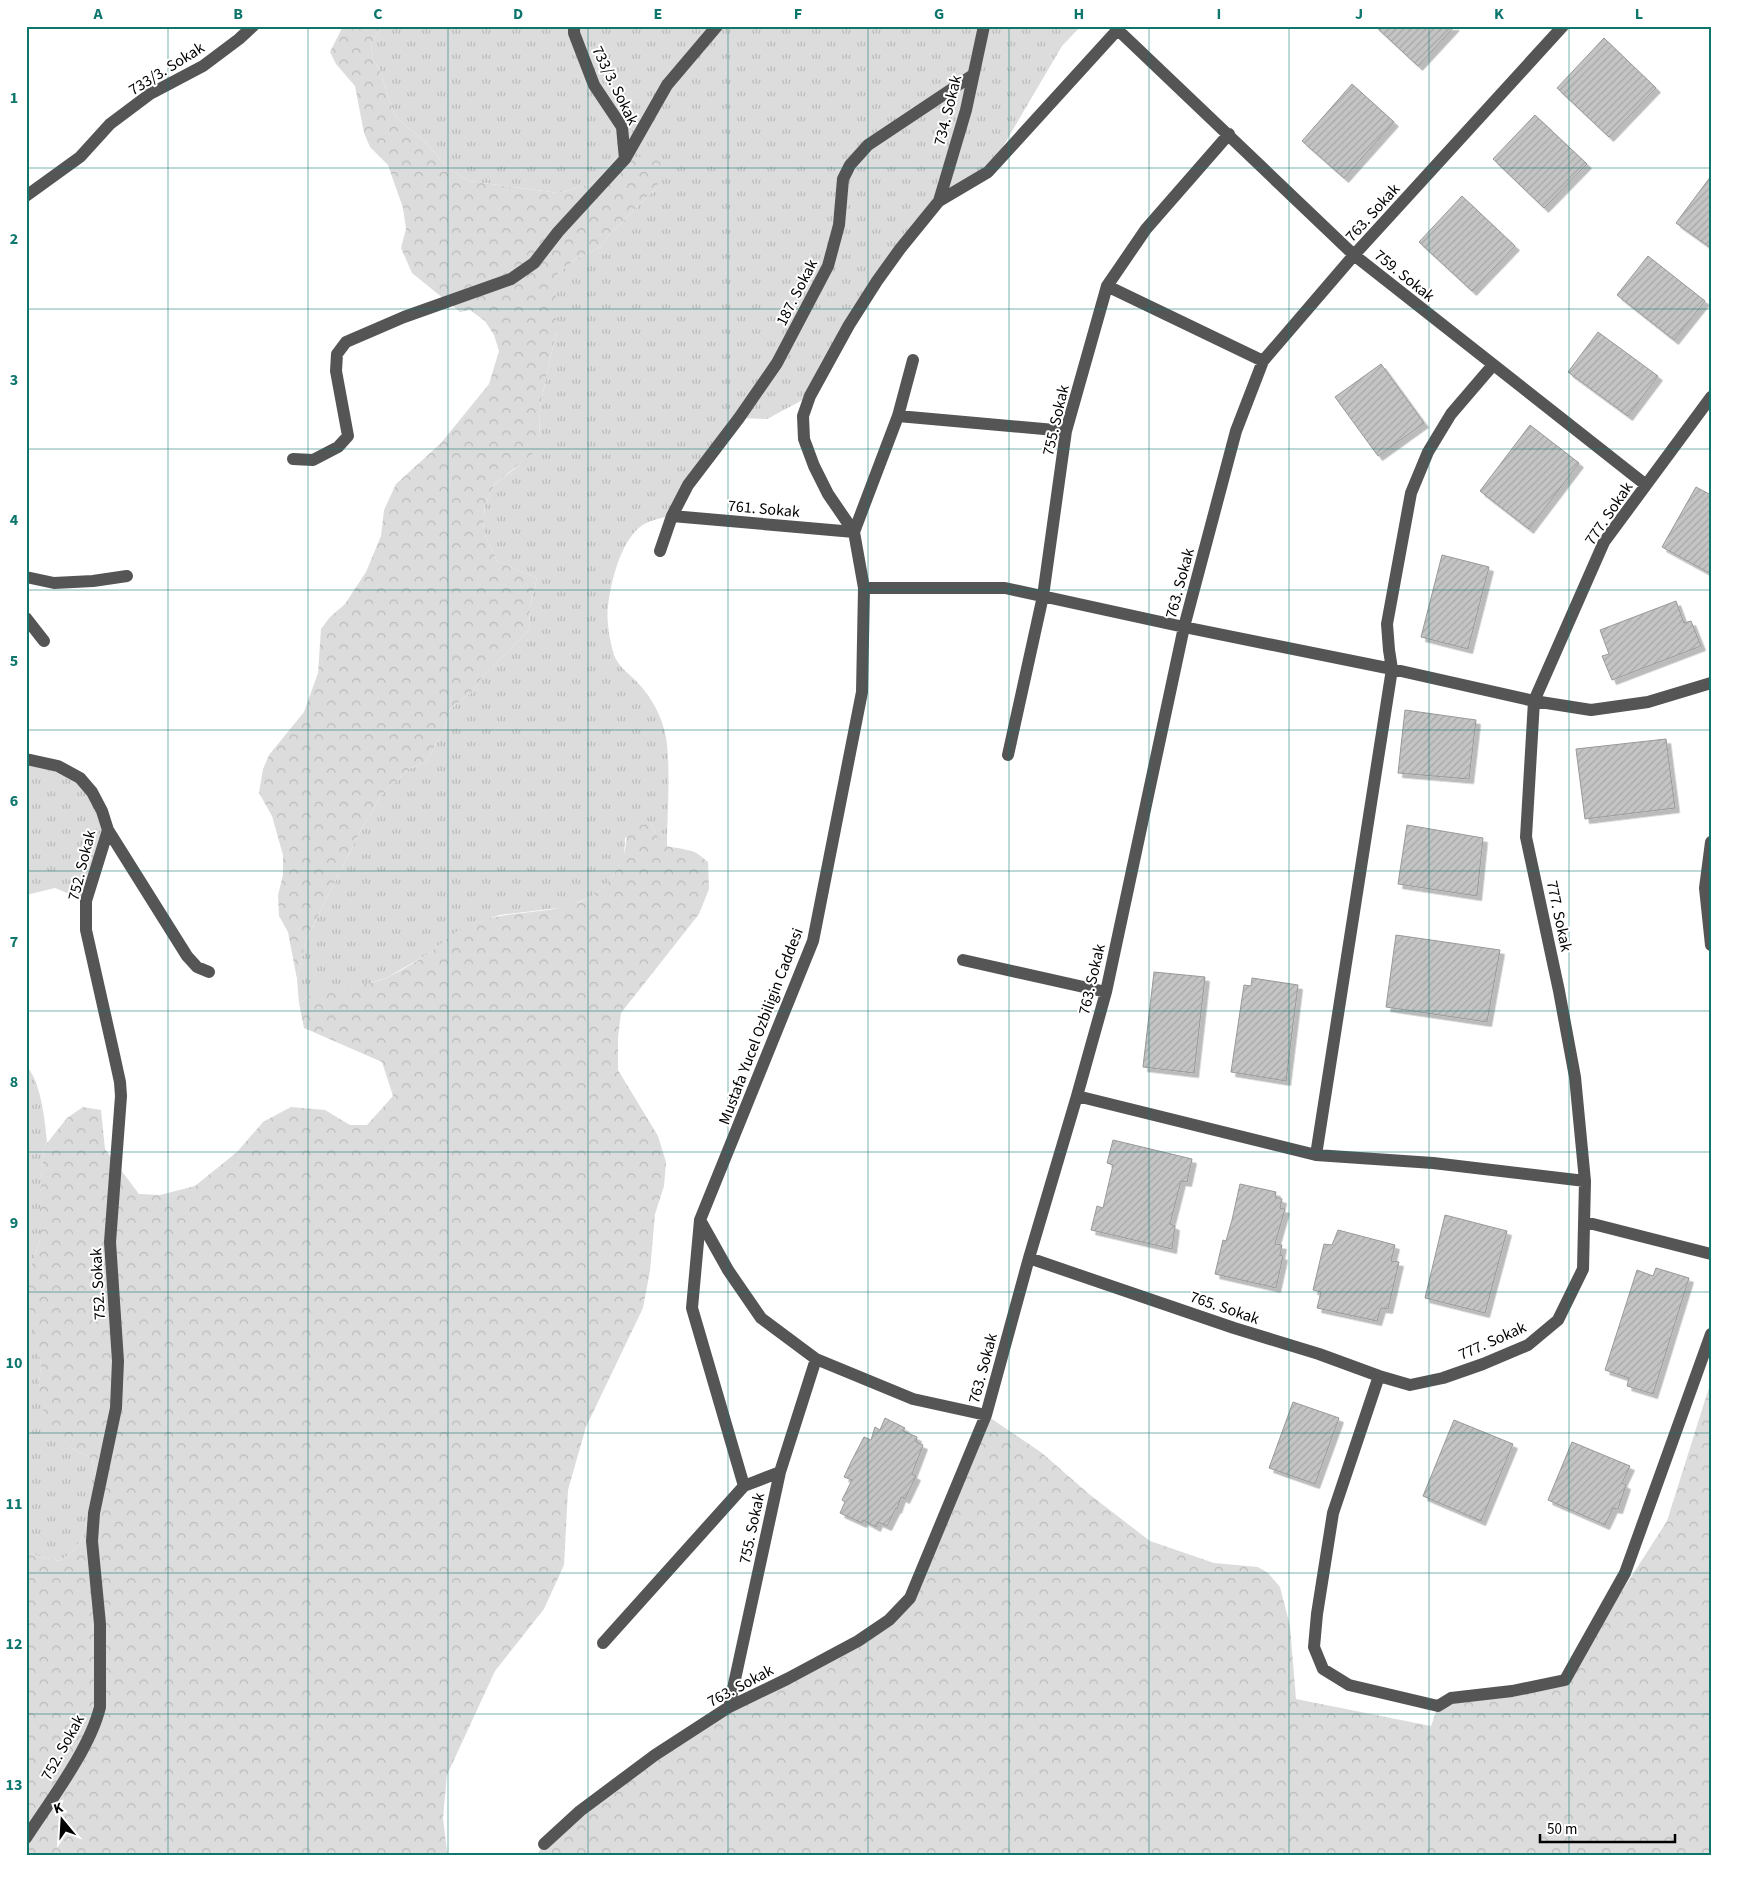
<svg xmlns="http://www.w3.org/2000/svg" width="1737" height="1882" font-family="'Source Sans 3',sans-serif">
	<defs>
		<pattern id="grass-tufts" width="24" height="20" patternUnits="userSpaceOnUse" patternTransform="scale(1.25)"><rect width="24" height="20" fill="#dcdcdc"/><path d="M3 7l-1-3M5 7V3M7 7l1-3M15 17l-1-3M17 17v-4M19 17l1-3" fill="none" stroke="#bbb"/></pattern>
		<pattern id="forest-crowns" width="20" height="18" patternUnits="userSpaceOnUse" patternTransform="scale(1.25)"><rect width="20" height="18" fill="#dcdcdc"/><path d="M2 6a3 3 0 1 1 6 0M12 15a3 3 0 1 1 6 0" fill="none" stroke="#bbb"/></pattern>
		<pattern id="building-hatch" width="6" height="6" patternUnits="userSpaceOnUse" patternTransform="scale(1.25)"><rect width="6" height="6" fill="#c4c4c4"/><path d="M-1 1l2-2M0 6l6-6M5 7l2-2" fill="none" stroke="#a7a7a7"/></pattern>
		<filter id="shadow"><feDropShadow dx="4.5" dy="4.5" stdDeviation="0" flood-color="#0004"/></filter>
	</defs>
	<rect width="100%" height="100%" fill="#fff"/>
	<path fill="url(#grass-tufts)" d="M 382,26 L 1081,26 L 1062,46 L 988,172 L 939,201 L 900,249 L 810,396 L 767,419 L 739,418 L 672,516 C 661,518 649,520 640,527 C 620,543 611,582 608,606 C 606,621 610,641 614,655 C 618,666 628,673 636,681 C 651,696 662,716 666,737 C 671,770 667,814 667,847 L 659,840 L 651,824 L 625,838 L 624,858 L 608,883 L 592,896 L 567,907 L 500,915 L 471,924 L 447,939 L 428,954 L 386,978 L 364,985 L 338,988 L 316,993 L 299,1003 L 297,979 L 306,940 L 360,832 L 382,794 L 409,769 L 428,761 L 436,743 L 445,728 L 450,709 L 471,693 L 483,676 L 529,630 L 530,607 L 537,578 L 497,561 L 483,531 L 485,505 L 494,485 L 518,466 L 539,440 L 540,406 L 556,333 L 556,276 L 574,260 L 600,247 L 612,232 L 656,188 L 616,158 L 594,183 L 559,193 L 469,181 L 447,167 L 427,144 L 395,116 L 379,68 L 373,61 L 371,44 Z
		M 26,759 L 80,778 L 108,830 L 86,901 L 55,888 L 26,895 Z
		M 26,1066 C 41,1080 45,1122 47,1142 L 44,1148 L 40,1192 L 40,1240 L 31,1267 L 35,1330 L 41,1364 L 39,1388 L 70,1447 L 92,1459 L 96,1476 L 83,1537 L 74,1550 L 60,1561 L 26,1553 Z"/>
	<path fill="url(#forest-crowns)" d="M 343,26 L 382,26 L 371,44 L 373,61 L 379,68 L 395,116 L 427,144 L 447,167 L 469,181 L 559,193 L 594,183 L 616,158 L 653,156 L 664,166 L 656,188 L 612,232 L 600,247 L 574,260 L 556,276 L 556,333 L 540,406 L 539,440 L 533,453 L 494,485 L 485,505 L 483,531 L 497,561 L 537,578 L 530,607 L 529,630 L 483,676 L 471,693 L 450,709 L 445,728 L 436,743 L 428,761 L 409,769 L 382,794 L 360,832 L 306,940 L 297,979 L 288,932 L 279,916 L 278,895 L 283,875 L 283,855 L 272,816 L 259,793 L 263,769 L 269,755 L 304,712 L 318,673 L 321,629 L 330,617 L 345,604 L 366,572 L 381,536 L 384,510 L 396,484 L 441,443 L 489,384 L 499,351 L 494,335 L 485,321 L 470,310 L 460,312 L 412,273 L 401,248 L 406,229 L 403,208 L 388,165 L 370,147 L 364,133 L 355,86 L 336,64 L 330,52 Z
		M 651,824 C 666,854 664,843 691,851 C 697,852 703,858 708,862 L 709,889 L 699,914 L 621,1013 L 618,1037 L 618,1070 L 658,1136 L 666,1162 L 664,1186 L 655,1214 L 650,1271 L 643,1308 L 586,1427 L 568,1490 L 564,1565 L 544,1609 L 495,1671 L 447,1775 L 443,1818 L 447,1851 L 450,1856 L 26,1856 L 26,1553 L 60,1561 L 74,1550 L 83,1537 L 96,1476 L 92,1459 L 70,1447 L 46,1421 L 39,1388 L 41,1364 L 27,1294 L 31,1267 L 40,1240 L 40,1192 L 44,1147 L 67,1118 L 83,1107 L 101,1110 L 105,1149 L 139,1194 L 160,1195 L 195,1186 L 237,1152 L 263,1122 L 291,1107 L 325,1110 L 350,1125 L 367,1125 L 393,1096 L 382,1062 L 304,1028 L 299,1003 C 305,1000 310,995 316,993 C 338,983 363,988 386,978 C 400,971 416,962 429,953 C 443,943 456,929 473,923 C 529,903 591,925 622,860 C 626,853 626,836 629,826 Z
		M 1711,1381 L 1711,1856 L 536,1856 L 544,1844 L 655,1755 L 858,1641 L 910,1598 L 986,1415 L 1042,1453 L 1089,1494 L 1150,1541 L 1214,1563 L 1258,1567 L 1268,1573 L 1280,1587 L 1290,1626 L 1296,1699 L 1431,1726 L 1438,1706 L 1565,1680 L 1667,1521 Z"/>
	<path fill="url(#building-hatch)" stroke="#999" filter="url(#shadow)" d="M 1375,26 L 1455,26 L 1418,66 Z
		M 1604,38 L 1656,88 L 1609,137 L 1557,88 Z
		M 1352,84 L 1394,122 L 1344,178 L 1302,141 Z
		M 1535,115 L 1587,164 L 1544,208 L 1493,159 Z
		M 1711,176 L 1711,248 L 1676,223 Z
		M 1462,196 L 1515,246 L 1472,291 L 1419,242 Z
		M 1648,256 L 1705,301 L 1674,340 L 1617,295 Z
		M 1598,332 L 1658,376 L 1628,416 L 1568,372 Z
		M 1381,364 L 1424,423 L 1378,456 L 1335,397 Z
		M 1530,425 L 1579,463 L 1529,529 L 1480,491 Z
		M 1696,487 L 1711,495 L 1711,574 L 1662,547 Z
		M 1442,555 L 1489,567 L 1468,649 L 1421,637 Z
		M 1676,601 L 1684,623 L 1691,621 L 1701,646 L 1612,680 L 1602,656 L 1609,654 L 1600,630 Z
		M 1405,710 L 1476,720 L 1469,779 L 1398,773 Z
		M 1666,739 L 1675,808 L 1585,819 L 1576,749 Z
		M 1407,825 L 1483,838 L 1477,896 L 1398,884 Z
		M 1396,935 L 1500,950 L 1487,1022 L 1386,1007 Z
		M 1154,972 L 1205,977 L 1194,1073 L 1143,1067 Z
		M 1252,978 L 1298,985 L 1286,1081 L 1231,1072 L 1244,985 L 1251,986 Z
		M 1113,1140 L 1192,1159 L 1187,1182 L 1181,1181 L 1170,1224 L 1175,1226 L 1172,1249 L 1091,1230 L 1097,1206 L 1103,1208 L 1113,1165 L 1107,1163 Z
		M 1240,1184 L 1276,1192 L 1275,1197 L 1282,1199 L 1280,1208 L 1285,1209 L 1275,1244 L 1282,1245 L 1280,1255 L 1283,1256 L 1276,1288 L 1215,1274 L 1223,1240 L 1226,1241 L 1232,1220 Z
		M 1445,1215 L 1507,1231 L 1485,1313 L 1425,1298 Z
		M 1338,1230 L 1395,1245 L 1391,1261 L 1399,1262 L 1388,1309 L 1381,1308 L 1377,1321 L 1317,1308 L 1321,1292 L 1313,1290 L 1324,1244 L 1332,1245 Z
		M 1656,1268 L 1689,1278 L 1653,1394 L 1627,1386 L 1629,1378 L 1605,1370 L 1637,1270 L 1653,1276 Z
		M 1293,1402 L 1339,1418 L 1315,1484 L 1269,1468 Z
		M 885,1418 L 905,1428 L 903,1431 L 917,1437 L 916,1442 L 923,1445 L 912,1474 L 916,1476 L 905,1499 L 901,1497 L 897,1509 L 896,1508 L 887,1526 L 878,1522 L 876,1527 L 863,1520 L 862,1523 L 840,1513 L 845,1502 L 842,1500 L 852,1480 L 844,1477 L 852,1460 L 864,1437 L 871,1440 L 875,1427 L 880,1430 Z
		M 1454,1420 L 1513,1444 L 1481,1521 L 1423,1496 Z
		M 1572,1442 L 1630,1466 L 1622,1483 L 1626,1485 L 1618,1509 L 1613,1508 L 1605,1525 L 1548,1500 Z"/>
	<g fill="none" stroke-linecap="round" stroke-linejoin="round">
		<path stroke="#555" stroke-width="12" d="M 574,26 L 574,33 L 594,85 L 622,127 L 625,159
			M 1118,30 L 1354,255 L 1646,485
			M 26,196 L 80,157 L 110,124 L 150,94 L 203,66 L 239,39 L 253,26
			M 939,201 L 966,110 L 984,26
			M 1107,286 L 1263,361
			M 898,416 L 1066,431
			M 293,459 L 313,460 L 338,447 L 348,436 L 336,371 L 337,354 L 346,342 L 404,317 L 511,279 L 534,263 L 558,232 L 625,159 L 667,85 L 717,26
			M 672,516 L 854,532
			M 854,532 L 828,494 L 814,466 L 804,439 L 803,416 L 810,396 L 849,325 L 877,281 L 900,249 L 939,201 L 988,172 L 1121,26
			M 660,551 L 672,516 L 688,485 L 739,418 L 777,363 L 828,266 L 839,225 L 843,179 L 850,165 L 868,145 L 973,75
			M 26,577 L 54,583 L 93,581 L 127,576
			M 864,588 L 1005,588 L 1184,627 L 1392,669 L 1534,701 L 1591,710 L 1648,702 L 1711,683
			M 26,618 L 44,641
			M 1008,755 L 1043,596 L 1066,431 L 1107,286 L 1146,229 L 1229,134
			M 26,759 L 58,766 L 80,778 L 92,792 L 102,811 L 108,830 L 86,901 L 86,930 L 113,1050 L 120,1082 L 121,1096 L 110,1242 L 118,1361 L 116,1408 L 94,1513 L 92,1541 L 100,1624 L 100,1707 C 90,1749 50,1801 26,1838
			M 108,830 L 187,956 L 197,967 L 209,972
			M 1711,842 L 1705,888 L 1711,945
			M 963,960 L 1106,992
			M 1077,1096 L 1316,1155 L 1433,1163 L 1585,1181
			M 1316,1155 L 1392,669 L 1389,650 L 1387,624 L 1411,493 L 1428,452 L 1451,414 L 1493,365
			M 700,1220 L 728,1270 L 761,1318 L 816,1359 L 913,1399 L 986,1415
			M 1585,1222 L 1711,1254
			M 1029,1258 L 1234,1328 L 1319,1354 L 1379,1376 L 1410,1385 L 1443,1378 L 1483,1364 L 1528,1345 L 1558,1320 L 1583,1269 L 1585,1181 L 1575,1077 L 1559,991 L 1526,837 L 1534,701 L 1604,542 L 1711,397
			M 1379,1376 L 1333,1513 L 1317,1614 L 1314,1647 L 1323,1669 L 1349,1685 L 1438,1706 L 1451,1698 L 1512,1691 L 1565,1680 L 1625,1573 L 1711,1334
			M 780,1472 L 744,1486 L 692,1308 L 700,1220 L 813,941 L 862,692 L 864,588 L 854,532 L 898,416 L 913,360
			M 603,1643 L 744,1486
			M 729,1707 L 780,1472 L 816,1359
			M 544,1844 L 580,1811 L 655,1755 L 729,1707 L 787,1679 L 858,1641 L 889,1620 L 910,1598 L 986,1415 L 1029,1258 L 1077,1096 L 1106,992 L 1184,627 L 1236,431 L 1263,361 L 1354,255 L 1563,26"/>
	</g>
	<path fill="none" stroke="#0f766e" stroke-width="1" stroke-opacity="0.55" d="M 168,26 L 168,1856M 308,26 L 308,1856M 448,26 L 448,1856M 588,26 L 588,1856M 728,26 L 728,1856M 868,26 L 868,1856M 1009,26 L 1009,1856M 1149,26 L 1149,1856M 1289,26 L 1289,1856M 1429,26 L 1429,1856M 1569,26 L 1569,1856M 26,168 L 1711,168M 26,309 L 1711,309M 26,449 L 1711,449M 26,590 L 1711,590M 26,730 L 1711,730M 26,871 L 1711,871M 26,1011 L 1711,1011M 26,1152 L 1711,1152M 26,1292 L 1711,1292M 26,1433 L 1711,1433M 26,1573 L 1711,1573M 26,1714 L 1711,1714"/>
	<g text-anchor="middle" stroke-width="4" stroke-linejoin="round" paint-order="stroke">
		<g font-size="16" fill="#000" stroke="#fff">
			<text transform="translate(166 68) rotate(-32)" y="6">733/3. Sokak</text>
			<text transform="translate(616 85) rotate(64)" y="6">733/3. Sokak</text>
			<text transform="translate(947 110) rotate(-76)" y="6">734. Sokak</text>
			<text transform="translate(1372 212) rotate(-48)" y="6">763. Sokak</text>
			<text transform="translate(1405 275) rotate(39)" y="6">759. Sokak</text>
			<text transform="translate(796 292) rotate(-63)" y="6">187. Sokak</text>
			<text transform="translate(1055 420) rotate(-77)" y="6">755. Sokak</text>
			<text transform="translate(764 508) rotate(5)" y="6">761. Sokak</text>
			<text transform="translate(1608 513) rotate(-56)" y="6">777. Sokak</text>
			<text transform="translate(1179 583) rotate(-75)" y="6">763. Sokak</text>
			<text transform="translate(81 865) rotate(-76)" y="6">752. Sokak</text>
			<text transform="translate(1560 916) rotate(78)" y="6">777. Sokak</text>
			<text transform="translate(1091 979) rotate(-77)" y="6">763. Sokak</text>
			<text transform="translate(760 1026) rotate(-69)" y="6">Mustafa Yucel Ozbiligin Caddesi</text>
			<text transform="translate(97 1284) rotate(-93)" y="6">752. Sokak</text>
			<text transform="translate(1225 1307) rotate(19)" y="6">765. Sokak</text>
			<text transform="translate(1492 1340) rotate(-24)" y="6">777. Sokak</text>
			<text transform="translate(982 1368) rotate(-75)" y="6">763. Sokak</text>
			<text transform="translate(751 1528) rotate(-78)" y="6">755. Sokak</text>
			<text transform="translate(740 1685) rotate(-28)" y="6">763. Sokak</text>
			<text transform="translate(62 1747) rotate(-61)" y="6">752. Sokak</text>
		</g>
	</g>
	<rect width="1737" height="1882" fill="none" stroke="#ffffff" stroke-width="55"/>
	<g transform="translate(62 1820) rotate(342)" stroke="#ffffff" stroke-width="4" paint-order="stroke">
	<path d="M0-4L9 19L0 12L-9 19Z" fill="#000000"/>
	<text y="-8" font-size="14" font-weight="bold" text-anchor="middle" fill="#000000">K</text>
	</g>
	<path d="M1540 1834v8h135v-8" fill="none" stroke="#000000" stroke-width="2.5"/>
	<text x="1547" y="1834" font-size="15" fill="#000000" stroke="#ffffff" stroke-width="4" paint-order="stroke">50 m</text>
	<rect x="28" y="28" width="1682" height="1826" fill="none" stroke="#0f766e" stroke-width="2"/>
	<g font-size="16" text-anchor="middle" font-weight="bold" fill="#0f766e">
		<text x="98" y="19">A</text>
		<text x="238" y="19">B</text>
		<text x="378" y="19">C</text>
		<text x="518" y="19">D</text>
		<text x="658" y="19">E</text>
		<text x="798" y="19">F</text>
		<text x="939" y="19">G</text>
		<text x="1079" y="19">H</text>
		<text x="1219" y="19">I</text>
		<text x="1359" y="19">J</text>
		<text x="1499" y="19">K</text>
		<text x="1639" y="19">L</text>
		<text x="14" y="103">1</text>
		<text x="14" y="244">2</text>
		<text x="14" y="385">3</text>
		<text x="14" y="525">4</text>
		<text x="14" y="666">5</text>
		<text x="14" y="806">6</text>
		<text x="14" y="947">7</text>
		<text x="14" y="1087">8</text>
		<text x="14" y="1228">9</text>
		<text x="14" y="1368">10</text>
		<text x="14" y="1509">11</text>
		<text x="14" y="1649">12</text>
		<text x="14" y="1790">13</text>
	</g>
</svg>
